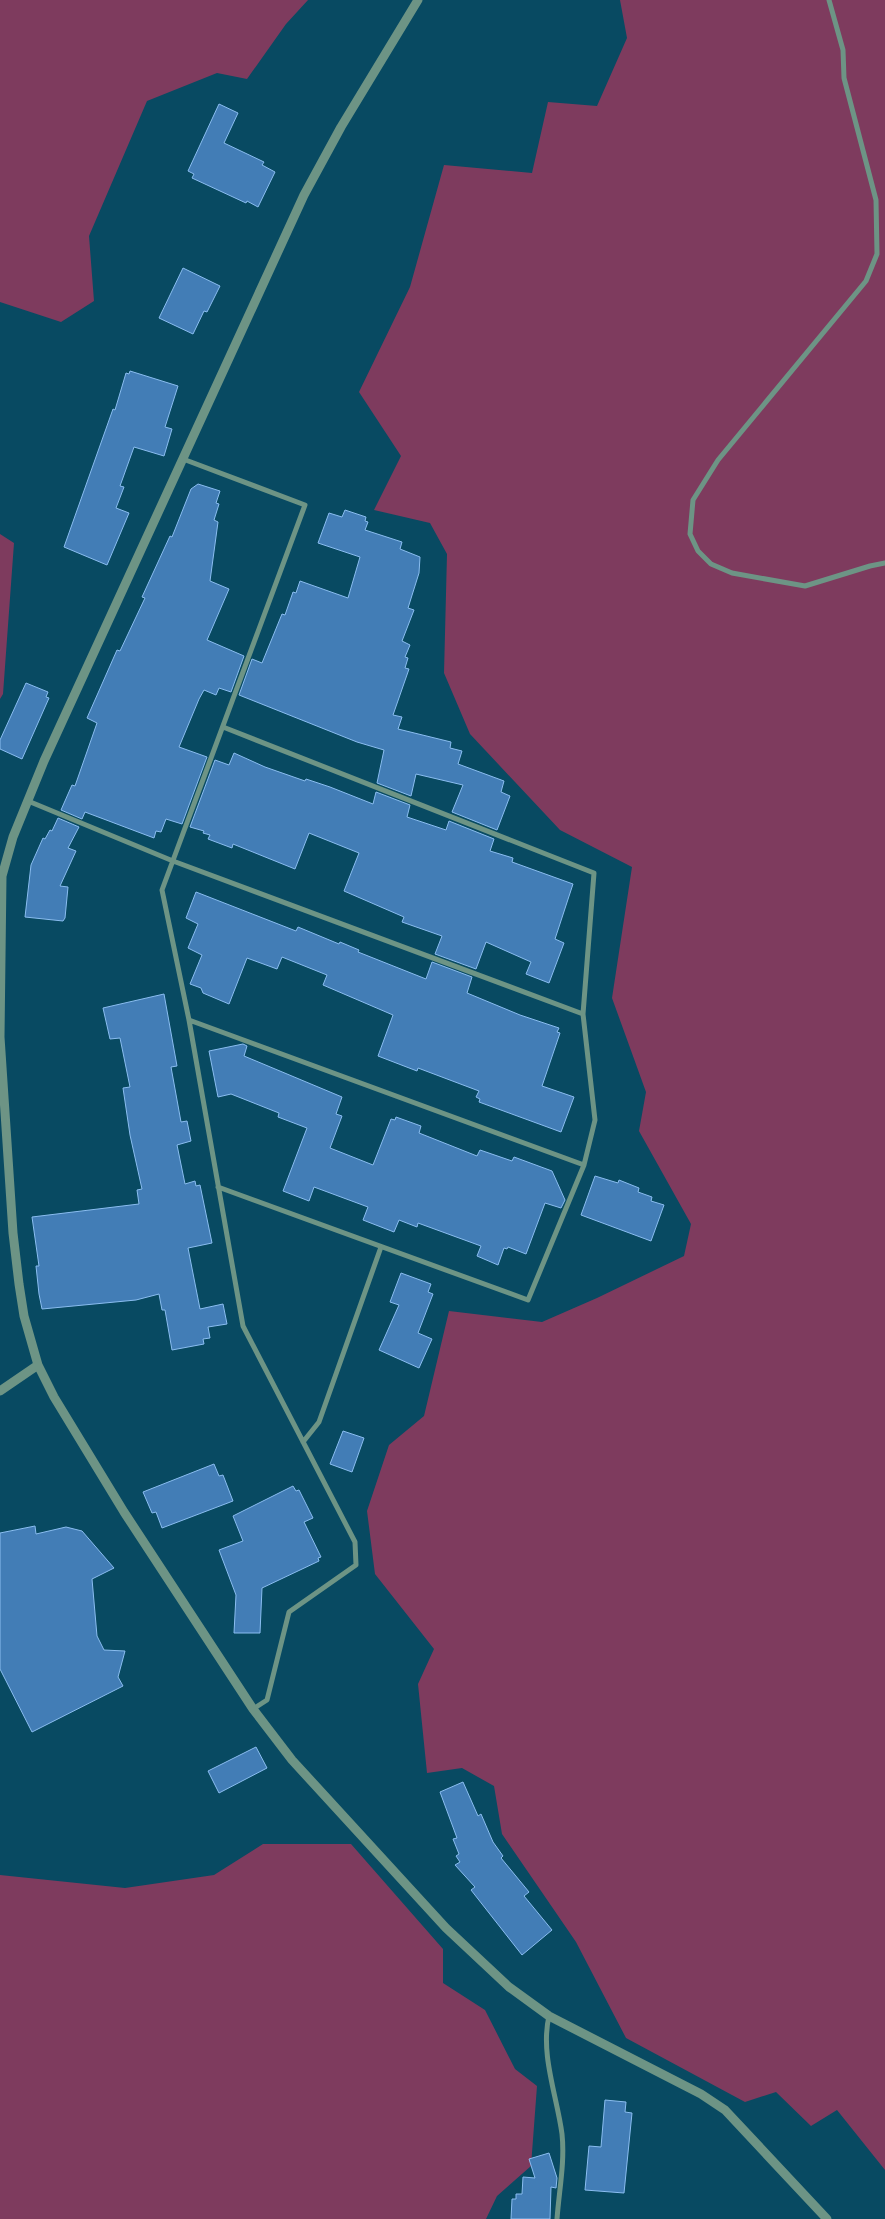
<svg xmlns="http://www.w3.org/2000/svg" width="885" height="2219" font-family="'Zilla Slab',serif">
	<rect width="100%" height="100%" fill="#084a62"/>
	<path fill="#7e3b5e" d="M 0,0 L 308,0 L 286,24 L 247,79 L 217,73 L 147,101 L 89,236 L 94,301 L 61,322 L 0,302 Z
		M 620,0 L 885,0 L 885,2170 L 837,2110 L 811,2126 L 776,2092 L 745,2102 L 626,2038 L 576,1942 L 502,1834 L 494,1786 L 462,1768 L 427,1773 L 418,1684 L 434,1649 L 375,1574 L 367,1511 L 389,1445 L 424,1416 L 449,1311 L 542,1322 L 597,1298 L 684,1256 L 691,1224 L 639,1131 L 646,1092 L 612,998 L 632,867 L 560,830 L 470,734 L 444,673 L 447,554 L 430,523 L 374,510 L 401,456 L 359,392 L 410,287 L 444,165 L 532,173 L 548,102 L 597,106 L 627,38 Z
		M 0,534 L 14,543 L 3,694 L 0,699 Z
		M 263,1844 L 351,1844 L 443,1949 L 443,1983 L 485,2010 L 515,2069 L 537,2086 L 531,2166 L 497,2196 L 486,2219 L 0,2219 L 0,1875 L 125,1888 L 214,1875 Z"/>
	<path fill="#427db6" stroke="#8abdf0" d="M 219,104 L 238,113 L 224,143 L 264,162 L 262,165 L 275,172 L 258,207 L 247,201 L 246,203 L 192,178 L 194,174 L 188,171 Z
		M 183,268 L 220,286 L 207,312 L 204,311 L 193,334 L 159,318 Z
		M 130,371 L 178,386 L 165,427 L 172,429 L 164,456 L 134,447 L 120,486 L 124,487 L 116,508 L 129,513 L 107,565 L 64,547 L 113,409 L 115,410 L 126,373 L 129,374 Z
		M 198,484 L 220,491 L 216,503 L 219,504 L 214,520 L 218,522 L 210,581 L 229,589 L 207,640 L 244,656 L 231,692 L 219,688 L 216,695 L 204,690 L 199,699 L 179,747 L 207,757 L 182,824 L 166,819 L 161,832 L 156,831 L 154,838 L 85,812 L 82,819 L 61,810 L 72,785 L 75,786 L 97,723 L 87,718 L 117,650 L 120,651 L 145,598 L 142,597 L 170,536 L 172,537 L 191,489 Z
		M 345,510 L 366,517 L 365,521 L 368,522 L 365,530 L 402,542 L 400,549 L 420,557 L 419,573 L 408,608 L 414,610 L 402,641 L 410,645 L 405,657 L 408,658 L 405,668 L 409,669 L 393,715 L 402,717 L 398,729 L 451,742 L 450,748 L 462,751 L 458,764 L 504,781 L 501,792 L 510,796 L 497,830 L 452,812 L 463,785 L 416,774 L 411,796 L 377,783 L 384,750 L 357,742 L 239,695 L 252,659 L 262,663 L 282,614 L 285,615 L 293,592 L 296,593 L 300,581 L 348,598 L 360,557 L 318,543 L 329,513 L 342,517 Z
		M 26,683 L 48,692 L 46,697 L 49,698 L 22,759 L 0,749 L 0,740 Z
		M 234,753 L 265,767 L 305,781 L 306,779 L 330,787 L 373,804 L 376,792 L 410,805 L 407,817 L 446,830 L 449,821 L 494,839 L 490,851 L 513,858 L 512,862 L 573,884 L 555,939 L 564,943 L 549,983 L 526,974 L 531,962 L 486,942 L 476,969 L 435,954 L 442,936 L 402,922 L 404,917 L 344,891 L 359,853 L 309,833 L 295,869 L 233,844 L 232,848 L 208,839 L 210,835 L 203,833 L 204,831 L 190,827 L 215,760 L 229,765 Z
		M 58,818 L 79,827 L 68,848 L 76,851 L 60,886 L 68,887 L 65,918 L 63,921 L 25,917 L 31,865 L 43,838 L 45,839 L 50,830 L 52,831 Z
		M 196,892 L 296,931 L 298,927 L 339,944 L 340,942 L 359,950 L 358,952 L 426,979 L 432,962 L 472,977 L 467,993 L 520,1015 L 559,1028 L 557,1032 L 560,1033 L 542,1086 L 574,1097 L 561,1132 L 479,1102 L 480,1099 L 476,1097 L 479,1091 L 418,1068 L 417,1071 L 378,1056 L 393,1015 L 323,985 L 327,975 L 282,957 L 277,969 L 247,958 L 229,1004 L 203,993 L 201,988 L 190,984 L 202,955 L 188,948 L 198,924 L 186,918 Z
		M 164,994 L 177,1066 L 171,1067 L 181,1122 L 187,1121 L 191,1141 L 177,1145 L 185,1184 L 195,1181 L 196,1186 L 200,1185 L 212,1243 L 188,1248 L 200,1309 L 223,1304 L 227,1324 L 208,1327 L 210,1338 L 203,1339 L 204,1344 L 172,1350 L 165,1310 L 162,1310 L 159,1294 L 136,1300 L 42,1309 L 39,1294 L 36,1266 L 39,1266 L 32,1217 L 139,1204 L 137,1190 L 142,1189 L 130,1135 L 123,1088 L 130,1087 L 120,1038 L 110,1039 L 103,1008 Z
		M 243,1044 L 247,1046 L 244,1056 L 342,1097 L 336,1114 L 342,1116 L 330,1148 L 373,1165 L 391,1119 L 395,1120 L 396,1117 L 421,1126 L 419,1133 L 477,1156 L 480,1150 L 512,1161 L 514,1157 L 552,1171 L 565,1200 L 561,1208 L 545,1203 L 526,1254 L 508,1247 L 507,1249 L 504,1248 L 498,1265 L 477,1256 L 481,1246 L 418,1223 L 417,1227 L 399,1220 L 394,1232 L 363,1220 L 368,1207 L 314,1187 L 309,1201 L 283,1191 L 307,1128 L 278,1117 L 279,1113 L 231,1094 L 218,1097 L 209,1051 Z
		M 595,1176 L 618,1183 L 619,1180 L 639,1188 L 638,1192 L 652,1197 L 651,1201 L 664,1205 L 651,1241 L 581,1215 Z
		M 401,1273 L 431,1284 L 428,1292 L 433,1294 L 418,1333 L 432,1339 L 419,1368 L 379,1350 L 399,1305 L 390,1302 Z
		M 343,1431 L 364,1438 L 352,1472 L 330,1464 Z
		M 214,1464 L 219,1476 L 223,1475 L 233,1501 L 162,1528 L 156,1512 L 152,1513 L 143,1492 Z
		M 293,1486 L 296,1491 L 299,1490 L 313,1518 L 304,1522 L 321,1557 L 318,1558 L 319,1561 L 262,1588 L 260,1633 L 234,1633 L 236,1595 L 219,1550 L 243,1541 L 233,1516 Z
		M 35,1526 L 36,1534 L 66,1527 L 82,1531 L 114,1568 L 92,1579 L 97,1636 L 104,1650 L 125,1651 L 118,1677 L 123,1686 L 32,1732 L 0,1669 L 0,1533 Z
		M 256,1747 L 267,1768 L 219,1793 L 208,1771 Z
		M 463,1782 L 478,1816 L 481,1814 L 493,1842 L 503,1856 L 501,1858 L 529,1892 L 524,1896 L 552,1930 L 522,1955 L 471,1890 L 475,1887 L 455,1865 L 460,1862 L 456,1856 L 459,1854 L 453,1839 L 457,1838 L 440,1792 Z
		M 605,2100 L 626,2102 L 625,2112 L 632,2113 L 624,2193 L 585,2190 L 589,2146 L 601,2147 Z
		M 549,2153 L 557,2178 L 556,2188 L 551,2187 L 550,2219 L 511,2219 L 512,2199 L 516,2199 L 516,2194 L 522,2194 L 523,2177 L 535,2178 L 529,2159 Z"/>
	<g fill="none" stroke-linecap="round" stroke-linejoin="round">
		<path stroke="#6d9485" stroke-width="5" d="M 829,0 L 843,50 L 844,78 L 876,200 L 877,254 L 866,281 L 718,460 L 693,500 L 690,534 L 698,551 L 711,564 L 732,573 L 805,586 L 870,566 L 885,563
			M 183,459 L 305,505 L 162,890 L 189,1020 L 243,1326 L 355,1542 L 356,1565 L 289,1612 L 267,1700 L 253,1709
			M 28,801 L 173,861 L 583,1014
			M 189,1020 L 584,1165
			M 218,1187 L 528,1300 L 584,1165 L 595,1120 L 583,1014 L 594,873 L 223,727
			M 303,1442 L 319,1422 L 381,1247
			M 549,2016 C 540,2054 557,2096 562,2134 C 565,2162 559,2191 557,2219"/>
		<path stroke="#6d9485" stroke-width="9" d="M 418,0 L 341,127 L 304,195 L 44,761 L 13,837 L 2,876 L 0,1037 L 13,1233 L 19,1284 L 24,1316 L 38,1365 L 54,1397 L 124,1512 L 253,1709 L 292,1760 L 446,1928 L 509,1987 L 549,2016 L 701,2094 L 725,2110 L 827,2219
			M 0,1391 L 38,1365"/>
	</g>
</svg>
